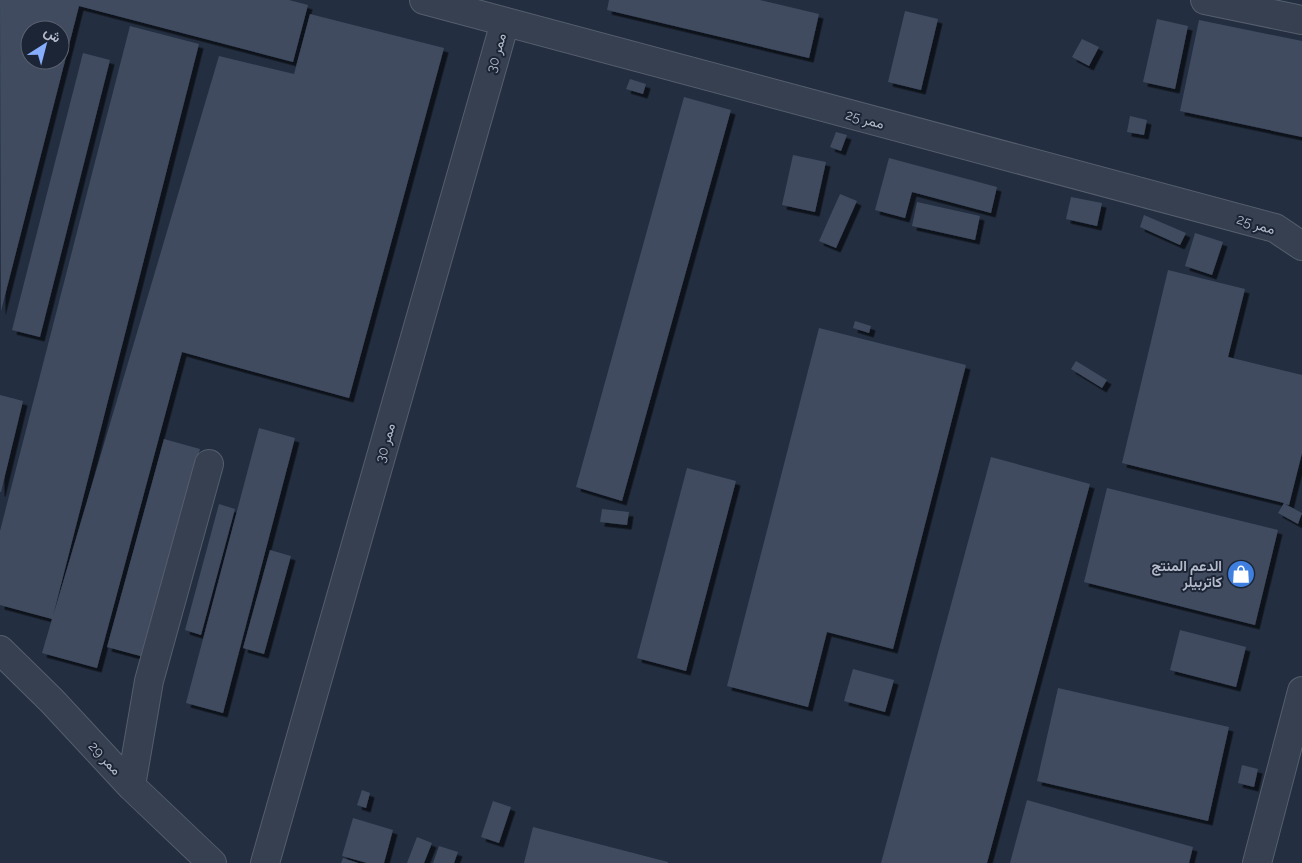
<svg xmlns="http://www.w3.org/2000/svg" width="1302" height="863" font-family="Raleway,Vazirmatn,sans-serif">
	<defs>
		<filter id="shadow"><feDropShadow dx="4.5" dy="4.5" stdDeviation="0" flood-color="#0009"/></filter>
	</defs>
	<rect width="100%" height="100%" fill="#232e40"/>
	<path fill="#3f4b60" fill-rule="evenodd" filter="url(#shadow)" d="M 0,0 L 289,0 L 308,5 L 293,62 L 79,6 L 1,311 ZM 30,30 L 60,30 L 60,60 L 30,60 Z
		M 609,0 L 760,0 L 819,14 L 809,58 L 607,10 Z
		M 905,11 L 938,19 L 921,90 L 888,82 Z
		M 310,14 L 444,48 L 349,398 L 182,352 L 97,668 L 42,653 L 52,619 L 0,605 L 0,531 L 130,26 L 199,44 L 53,616 L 219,56 L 294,74 Z
		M 1157,19 L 1188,26 L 1175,89 L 1143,82 Z
		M 1199,20 L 1302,41 L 1302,137 L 1180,111 Z
		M 1082,39 L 1099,47 L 1089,66 L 1072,57 Z
		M 83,53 L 110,60 L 40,337 L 12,330 Z
		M 630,79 L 646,84 L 643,94 L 626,89 Z
		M 684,97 L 731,110 L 622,501 L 576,487 Z
		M 1130,116 L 1147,120 L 1144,135 L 1127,132 Z
		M 836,132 L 847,135 L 841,151 L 830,147 Z
		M 793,155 L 826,162 L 815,212 L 782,205 Z
		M 889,158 L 997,187 L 991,213 L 912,192 L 905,218 L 875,210 Z
		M 840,194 L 857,201 L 836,248 L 819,241 Z
		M 1071,197 L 1102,203 L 1097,226 L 1066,219 Z
		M 917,202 L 980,216 L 975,240 L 912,226 Z
		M 1144,215 L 1186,233 L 1180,245 L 1140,227 Z
		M 1195,233 L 1223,242 L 1212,275 L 1185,266 Z
		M 1168,270 L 1245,289 L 1228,357 L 1302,375 L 1302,453 L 1289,505 L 1285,504 L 1302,513 L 1298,524 L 1278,513 L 1284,503 L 1122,463 Z
		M 855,321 L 871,326 L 869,333 L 853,328 Z
		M 819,328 L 966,365 L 893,649 L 827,632 L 808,707 L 727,686 Z
		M 1076,361 L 1107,380 L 1102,388 L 1071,369 Z
		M 0,395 L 23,401 L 1,492 L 0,492 Z
		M 259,428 L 295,438 L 223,713 L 186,703 Z
		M 164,439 L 200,449 L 144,657 L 107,647 Z
		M 991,457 L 1090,484 L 987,863 L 881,863 Z
		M 687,468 L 736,481 L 686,671 L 637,658 Z
		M 1107,488 L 1278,530 L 1255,625 L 1084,582 Z
		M 219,504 L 235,509 L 201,635 L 185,630 Z
		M 602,509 L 629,512 L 627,525 L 600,522 Z
		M 270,550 L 291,556 L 264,654 L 243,648 Z
		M 1180,630 L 1246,647 L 1236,687 L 1170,670 Z
		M 853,669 L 894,680 L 885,712 L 844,701 Z
		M 1058,688 L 1229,727 L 1208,821 L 1037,781 Z
		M 1242,765 L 1258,769 L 1254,787 L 1238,783 Z
		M 362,790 L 370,793 L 366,808 L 357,805 Z
		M 1027,800 L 1193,847 L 1189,863 L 1010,863 Z
		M 493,801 L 511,807 L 499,843 L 481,837 Z
		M 353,818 L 393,830 L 384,863 L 367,863 L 342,856 Z
		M 533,827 L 668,862 L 668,863 L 524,863 Z
		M 417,837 L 432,843 L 424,863 L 407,863 Z
		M 439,846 L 458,852 L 454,863 L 433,863 Z
		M 343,858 L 358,863 L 341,863 Z"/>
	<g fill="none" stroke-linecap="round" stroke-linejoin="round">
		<g stroke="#555e6d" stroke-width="30">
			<path id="minor" d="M 424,0 L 1275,228 L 1302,246
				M 1205,0 L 1302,20
				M 0,650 L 52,701 L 131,786 L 212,863
				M 131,786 L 149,681 L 209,464
				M 265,863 L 505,22
				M 1257,863 L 1302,691"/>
		</g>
		<use href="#minor" stroke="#374050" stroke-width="28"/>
	</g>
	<defs>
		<g id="shop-disc" transform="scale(1.4375)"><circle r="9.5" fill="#3f7fe0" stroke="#1c2535"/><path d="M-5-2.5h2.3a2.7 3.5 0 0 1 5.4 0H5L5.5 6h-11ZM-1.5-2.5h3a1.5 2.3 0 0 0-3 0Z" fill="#fff"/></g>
	</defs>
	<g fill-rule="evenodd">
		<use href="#shop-disc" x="1241" y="574"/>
	</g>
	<g text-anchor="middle" stroke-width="4" stroke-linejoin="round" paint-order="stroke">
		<g font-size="14" fill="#b4bbca" stroke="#1c2535">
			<text transform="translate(496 53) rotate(-74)" y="5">ممر 30</text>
			<text transform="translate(865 119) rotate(15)" y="5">ممر 25</text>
			<text transform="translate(1256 224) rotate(17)" y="5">ممر 25</text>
			<text transform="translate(385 443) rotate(-74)" y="5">ممر 30</text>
			<text transform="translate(105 758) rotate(47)" y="5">ممر 29</text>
		</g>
		<g font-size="14" font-weight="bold" fill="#b4bbca" stroke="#1c2535" text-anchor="end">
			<text x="1222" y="571">الدعم المنتج<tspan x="1222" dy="16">كاتربيلر</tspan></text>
		</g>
	</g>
	<g transform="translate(45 45) rotate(36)"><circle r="24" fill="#1c2535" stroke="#596171"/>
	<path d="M0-4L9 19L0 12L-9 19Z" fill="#86aefd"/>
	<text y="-8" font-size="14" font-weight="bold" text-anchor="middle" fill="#b4bbca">ش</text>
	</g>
</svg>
